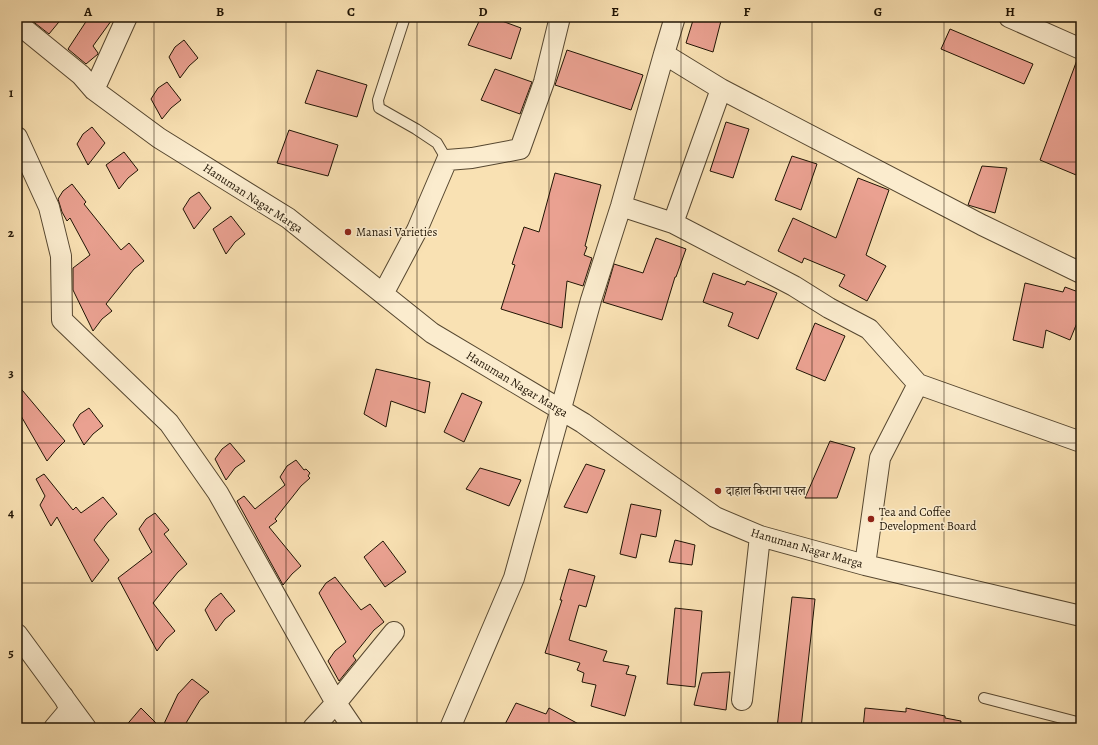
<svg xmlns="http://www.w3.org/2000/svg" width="1098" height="745" font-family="Alegreya,'Noto Serif Devanagari',serif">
	<rect width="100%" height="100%" fill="#f9e1b3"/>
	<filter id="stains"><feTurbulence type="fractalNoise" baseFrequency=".005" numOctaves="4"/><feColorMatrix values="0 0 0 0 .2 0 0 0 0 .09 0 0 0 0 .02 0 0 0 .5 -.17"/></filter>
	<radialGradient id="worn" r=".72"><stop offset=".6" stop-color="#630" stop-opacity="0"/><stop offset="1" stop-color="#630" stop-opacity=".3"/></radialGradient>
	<path fill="#eaa191" stroke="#201404" d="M 30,17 L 63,17 L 49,34 L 31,20 Z
		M 89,17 L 114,17 L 93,46 L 98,53 L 98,54 L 86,64 L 68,49 Z
		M 481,17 L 491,17 L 521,28 L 511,59 L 468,45 Z
		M 694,17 L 722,17 L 713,52 L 686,43 Z
		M 950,29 L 1033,64 L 1024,84 L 941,49 Z
		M 184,40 L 198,58 L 189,66 L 180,78 L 169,57 L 175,47 Z
		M 567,50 L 643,75 L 631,110 L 555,85 Z
		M 1077,60 L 1081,60 L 1081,177 L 1040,160 Z
		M 495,69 L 532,82 L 520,114 L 481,100 Z
		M 317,70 L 367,85 L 357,117 L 305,103 Z
		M 167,82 L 181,100 L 171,108 L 162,119 L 151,99 L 158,88 Z
		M 726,122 L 749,129 L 733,178 L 710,171 Z
		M 92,127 L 105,143 L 88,165 L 77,144 L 83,134 Z
		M 289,130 L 338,145 L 328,176 L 277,163 Z
		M 124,152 L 138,170 L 128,178 L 119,189 L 106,165 Z
		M 792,156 L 817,164 L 801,210 L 775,200 Z
		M 982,166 L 1007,168 L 995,213 L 968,205 Z
		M 555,173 L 601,185 L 585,246 L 587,247 L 584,255 L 592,258 L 583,286 L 567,281 L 562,328 L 501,309 L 515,265 L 512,264 L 524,227 L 539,232 Z
		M 858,178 L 889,190 L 866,255 L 886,266 L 867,301 L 839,286 L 845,275 L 804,258 L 802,263 L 778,251 L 793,218 L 836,238 Z
		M 72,184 L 86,202 L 84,204 L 121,250 L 129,243 L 144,261 L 134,269 L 106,304 L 112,311 L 102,319 L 93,331 L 73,290 L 73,268 L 90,255 L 70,218 L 67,221 L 62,212 L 58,199 L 63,191 Z
		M 199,192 L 211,208 L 194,229 L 183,209 L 190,198 Z
		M 231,216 L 245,234 L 235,242 L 226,254 L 213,229 Z
		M 656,238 L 686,249 L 676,277 L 675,277 L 662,320 L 603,302 L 614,264 L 643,273 Z
		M 713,273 L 745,285 L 747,281 L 777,293 L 758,339 L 728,326 L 733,313 L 703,302 Z
		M 1025,283 L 1063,292 L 1065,287 L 1081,293 L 1081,313 L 1070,340 L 1046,330 L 1043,348 L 1013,340 Z
		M 815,323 L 845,336 L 825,381 L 796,369 Z
		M 376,369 L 430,382 L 425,413 L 391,401 L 386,427 L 364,414 Z
		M 17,384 L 65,441 L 56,450 L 47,461 L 17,409 Z
		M 462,393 L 482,402 L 464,442 L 444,432 Z
		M 89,408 L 103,426 L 93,434 L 84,445 L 73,425 L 80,414 Z
		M 830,441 L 855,448 L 837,498 L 805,498 Z
		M 230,443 L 245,461 L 235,468 L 226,480 L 215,459 L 222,449 Z
		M 296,460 L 304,470 L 306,469 L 310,473 L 308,476 L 310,478 L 301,486 L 275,519 L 277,521 L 269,527 L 301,566 L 292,574 L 283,585 L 237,501 L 244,496 L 255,509 L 285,485 L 280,477 L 287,466 Z
		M 586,464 L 605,470 L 587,513 L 564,507 Z
		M 480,468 L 521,480 L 509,506 L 466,489 Z
		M 44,474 L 73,510 L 76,507 L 81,513 L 103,497 L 117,514 L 108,522 L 94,540 L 109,560 L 92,582 L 57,517 L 51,526 L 40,505 L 45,496 L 36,479 Z
		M 631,504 L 661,510 L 656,537 L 641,534 L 636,558 L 620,554 Z
		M 155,513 L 169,530 L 164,534 L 187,564 L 178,572 L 153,603 L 175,631 L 166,639 L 157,651 L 118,578 L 152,552 L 139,529 L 146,519 Z
		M 675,540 L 695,545 L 692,565 L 669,562 Z
		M 383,541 L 406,572 L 385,587 L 364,557 Z
		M 569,569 L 595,576 L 586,607 L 579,605 L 569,640 L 607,651 L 603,661 L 629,666 L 626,674 L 636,676 L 625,716 L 591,706 L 596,685 L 582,682 L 584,673 L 577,670 L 580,663 L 545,653 L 562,600 L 560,600 Z
		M 335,577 L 361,610 L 370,604 L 384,622 L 374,630 L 353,656 L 356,660 L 339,681 L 328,661 L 335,651 L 346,642 L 319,593 L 326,583 Z
		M 221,593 L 235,611 L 225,619 L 216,631 L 205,610 L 212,600 Z
		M 792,597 L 815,599 L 801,728 L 777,728 Z
		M 675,608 L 702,611 L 695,687 L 667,684 Z
		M 730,672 L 726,710 L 694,705 L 702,673 Z
		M 192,679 L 209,692 L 200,700 L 183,728 L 162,728 L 178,694 Z
		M 516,703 L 546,714 L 549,708 L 586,728 L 503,728 Z
		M 141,708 L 161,728 L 124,728 Z
		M 865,708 L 906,712 L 906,708 L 945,716 L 945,718 L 961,721 L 960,728 L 863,728 Z"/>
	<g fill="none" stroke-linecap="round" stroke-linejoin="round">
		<g stroke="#564730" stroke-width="12">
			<path id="service" d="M 405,17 L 378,100 L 379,108 L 416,129 L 437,143 L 447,160
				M 984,698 L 1081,723"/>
		</g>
		<g stroke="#564730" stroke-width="22">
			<path id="minor" d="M 675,17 L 664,54 L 721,89 L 673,223 L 794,286 L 829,308 L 869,329 L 918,384 L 880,458 L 865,565
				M 1009,17 L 1081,49
				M 17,23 L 81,75 L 94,90 L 159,138 L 288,218 L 432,333 L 583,423 L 715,517 L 760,536 L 865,565 L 1081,616
				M 721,89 L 982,225 L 1081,273
				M 94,90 L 127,17
				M 17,137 L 49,207 L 61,256 L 62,320 L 169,423 L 218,493 L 336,703 L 353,728
				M 621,206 L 673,223
				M 383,294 L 417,230 L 447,160 L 472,158 L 520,149 L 544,82 L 560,17
				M 918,384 L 1081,442
				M 17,634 L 86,728
				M 742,700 L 760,536
				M 54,728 L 70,709 L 63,696
				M 313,728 L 336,703 L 394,632
				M 450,728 L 514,578 L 591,300 L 621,206 L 664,54"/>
		</g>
		<use href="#service" stroke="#fbecce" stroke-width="10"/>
		<use href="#minor" stroke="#fbecce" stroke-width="20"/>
	</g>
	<path fill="none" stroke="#201404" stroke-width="1" stroke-opacity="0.55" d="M 154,17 L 154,728M 286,17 L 286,728M 417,17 L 417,728M 549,17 L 549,728M 681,17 L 681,728M 812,17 L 812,728M 944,17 L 944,728M 17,162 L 1081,162M 17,302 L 1081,302M 17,443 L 1081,443M 17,583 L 1081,583"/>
	<g fill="#8f2418" stroke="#fbecce" stroke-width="1.5">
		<circle cx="348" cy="232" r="4"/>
		<circle cx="718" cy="491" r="4"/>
		<circle cx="871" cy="519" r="4"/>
	</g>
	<g text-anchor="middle" stroke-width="3" stroke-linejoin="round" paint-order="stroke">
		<g font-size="12" fill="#201404" stroke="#fbecce">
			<text transform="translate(253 198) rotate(33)" y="4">Hanuman Nagar Marga</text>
			<text transform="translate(517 384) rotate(31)" y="4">Hanuman Nagar Marga</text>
			<text transform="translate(807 548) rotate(16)" y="4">Hanuman Nagar Marga</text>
		</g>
		<g font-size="12" fill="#201404" stroke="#fbecce" text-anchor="start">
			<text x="356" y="236">Manasi Varieties</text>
			<text x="726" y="495">दाहाल किराना पसल</text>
			<text x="879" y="516">Tea and Coffee<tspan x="879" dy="14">Development Board</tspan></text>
		</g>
	</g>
	<rect width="1098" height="745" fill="none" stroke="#f9e1b3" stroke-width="44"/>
	<rect x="22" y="22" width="1054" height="701" fill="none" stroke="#201404" stroke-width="1.5"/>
	<g font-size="13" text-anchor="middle" font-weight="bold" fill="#201404">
		<text x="88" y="16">A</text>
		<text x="220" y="16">B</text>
		<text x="351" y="16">C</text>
		<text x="483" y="16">D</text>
		<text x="615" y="16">E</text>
		<text x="747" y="16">F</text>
		<text x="878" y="16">G</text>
		<text x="1010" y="16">H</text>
		<text x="11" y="97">1</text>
		<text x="11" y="237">2</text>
		<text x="11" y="377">3</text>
		<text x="11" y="517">4</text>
		<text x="11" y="657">5</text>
	</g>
	<rect width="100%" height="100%" filter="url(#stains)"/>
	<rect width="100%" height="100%" fill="url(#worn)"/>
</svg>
